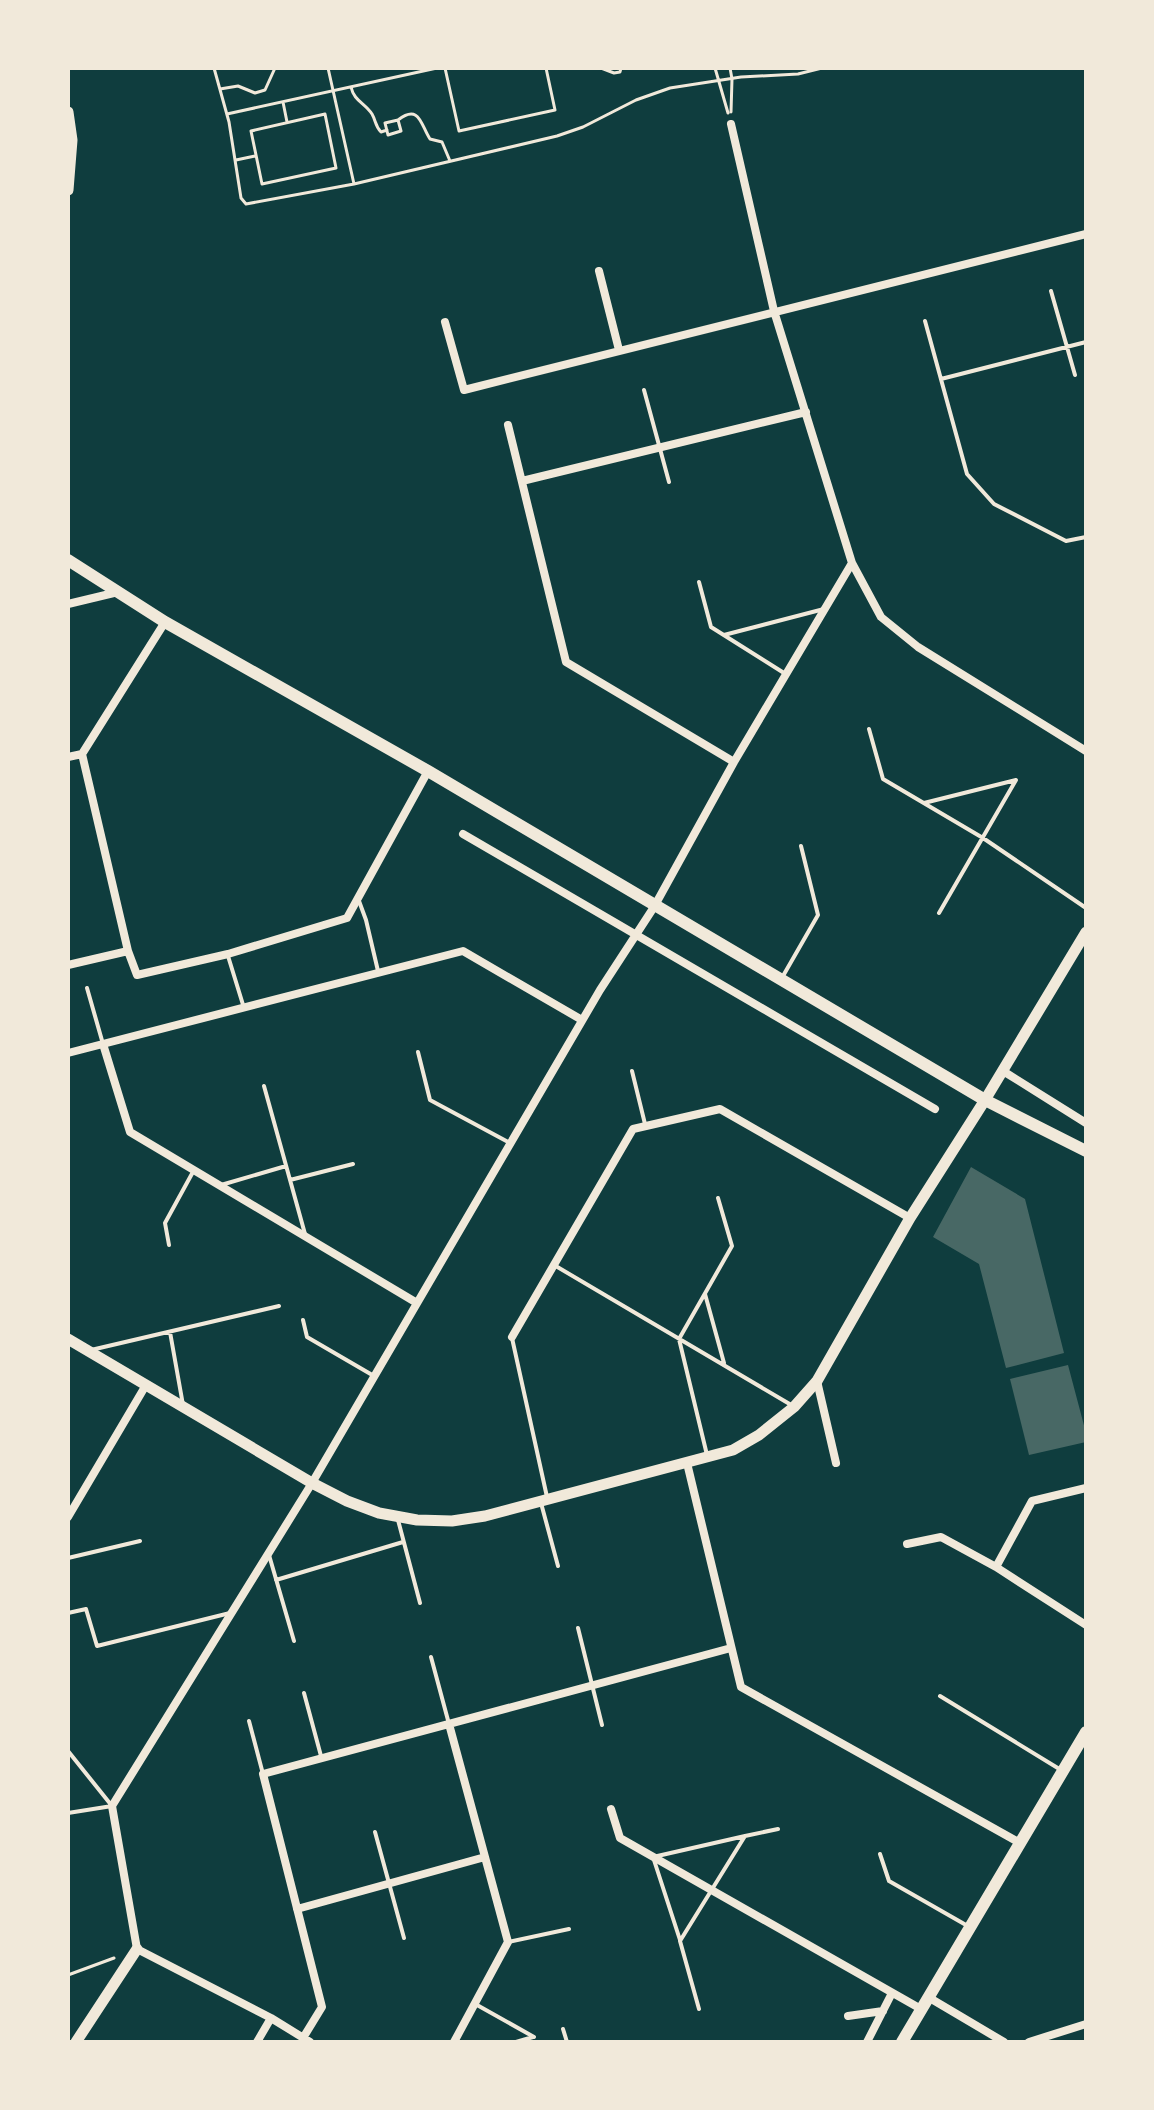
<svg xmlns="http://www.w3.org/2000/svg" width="1154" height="2110" font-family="Overpass,sans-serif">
	<rect width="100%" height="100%" fill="#0f3d3e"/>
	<path fill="#486865" d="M 971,1167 L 1025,1199 L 1064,1353 L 1006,1368 L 979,1264 L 933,1237 Z
		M 1068,1365 L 1086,1433 L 1086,1442 L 1029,1455 L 1010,1379 Z"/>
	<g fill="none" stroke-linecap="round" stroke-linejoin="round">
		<path stroke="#f1e9da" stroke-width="3" d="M 214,68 L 229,122 L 241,198 L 246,204 L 354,184 L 557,136 L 583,127 L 636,100 L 670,88 L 741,77 L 798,74 L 822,68
			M 328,68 L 354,184
			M 445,68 L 459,131 L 555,110 L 546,68
			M 601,68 L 614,73 L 620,72 L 621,68
			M 715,68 L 728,113
			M 730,68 L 732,79 L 731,112
			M 351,87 C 354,101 365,103 372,114 C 376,121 375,126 381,132 L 387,130
			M 220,89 L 238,86 L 255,93 L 265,90 L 275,68
			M 283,102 L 287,122
			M 227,114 L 437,68
			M 325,114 L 336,168 L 262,184 L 251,131 Z
			M 398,120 C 420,103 421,126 430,139 L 442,142 L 450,161
			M 398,120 L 401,131 L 388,135 L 385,123 Z
			M 236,160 L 255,156
			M 68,1975 L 114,1958"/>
		<path stroke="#f1e9da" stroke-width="4" d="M 1051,291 L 1075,375
			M 925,321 L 967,474 L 994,504 L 1066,541 L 1086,537
			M 941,379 L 1086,342
			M 644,390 L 669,482
			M 699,582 L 711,627 L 784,673
			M 724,635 L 824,609
			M 869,729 L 883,779 L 983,838 L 1086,908
			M 924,803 L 1016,780 L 939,913
			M 359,901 L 366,920 L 378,971
			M 228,956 L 244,1008
			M 783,976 L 818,915 L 801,846
			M 87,988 L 103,1044
			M 418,1052 L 430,1100 L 510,1143
			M 632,1071 L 645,1124
			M 264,1086 L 305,1234
			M 290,1180 L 353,1164
			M 221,1185 L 286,1166
			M 169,1245 L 165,1223 L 194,1170
			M 554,1265 L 793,1406
			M 705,1294 L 724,1363
			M 303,1320 L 307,1337 L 374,1376
			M 170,1332 L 183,1405
			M 512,1338 L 547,1497
			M 91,1350 L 279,1306
			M 707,1455 L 679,1339 L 732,1246 L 718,1198
			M 541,1503 L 558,1566
			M 398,1520 L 420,1603
			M 269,1555 L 294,1641
			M 68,1558 L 140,1541
			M 276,1580 L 403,1542
			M 68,1613 L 86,1609 L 97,1646 L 230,1613
			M 578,1628 L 602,1725
			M 431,1657 L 449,1724
			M 304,1693 L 321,1756
			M 940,1696 L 1061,1770
			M 249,1721 L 263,1774
			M 68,1751 L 112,1806 L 68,1813
			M 375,1832 L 404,1938
			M 880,1854 L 889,1881 L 966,1925
			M 680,1940 L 653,1857 L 745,1836
			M 508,1942 L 569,1929
			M 477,2005 L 534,2037
			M 699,2009 L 680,1941 L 745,1836 L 778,1829
			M 563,2029 L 567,2042
			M 516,2042 L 533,2037"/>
		<path stroke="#f1e9da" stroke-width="8" d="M 731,124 L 774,311 L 852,563 L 881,617 L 918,647 L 1086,751
			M 599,271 L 619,350
			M 445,322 L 464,390 L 1086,234
			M 508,425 L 566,662 L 734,762
			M 522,481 L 806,412
			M 68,604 L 118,592
			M 82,754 L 128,951 L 137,975 L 228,954 L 347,918 L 428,771
			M 68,757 L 82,754 L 165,622
			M 463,834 L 935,1109
			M 68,965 L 128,951
			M 103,1044 L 130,1132 L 417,1303
			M 68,1053 L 463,951 L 582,1020
			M 1003,1071 L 1086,1123
			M 512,1337 L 633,1129 L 720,1109 L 910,1218
			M 817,1381 L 836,1463
			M 687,1463 L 741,1687 L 1020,1843
			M 68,1517 L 146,1385
			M 907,1544 L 941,1537 L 996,1567 L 1086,1625
			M 996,1567 L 1032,1501 L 1086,1488
			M 449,1724 L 508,1942 L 454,2042
			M 611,1809 L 620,1838 L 921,2009
			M 297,1909 L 485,1857
			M 928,1997 L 1004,2042
			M 848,2016 L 883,2011
			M 303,2038 L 322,2007 L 263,1774 L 731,1648
			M 257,2042 L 271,2018
			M 310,2042 L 271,2018 L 137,1949 L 112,1806 L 312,1483 L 600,990 L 654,907 L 734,762 L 852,563
			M 867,2042 L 892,1993
			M 1029,2042 L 1086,2024"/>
		<path stroke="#f1e9da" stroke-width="11" d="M 68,112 L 72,140 L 68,190
			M 68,1339 L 312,1483 L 347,1501 L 379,1513 L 417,1520 L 452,1521 L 485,1516 L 733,1450 L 759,1435 L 794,1407 L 817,1381 L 910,1218 L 985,1100 L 1086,932
			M 76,2042 L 137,1949"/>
		<path stroke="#f1e9da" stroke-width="12" d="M 68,560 L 165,622 L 428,771 L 985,1100 L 1086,1151
			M 902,2042 L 1086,1732"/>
	</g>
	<rect width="1154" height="2110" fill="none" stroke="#f1e9da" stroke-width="140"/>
</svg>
